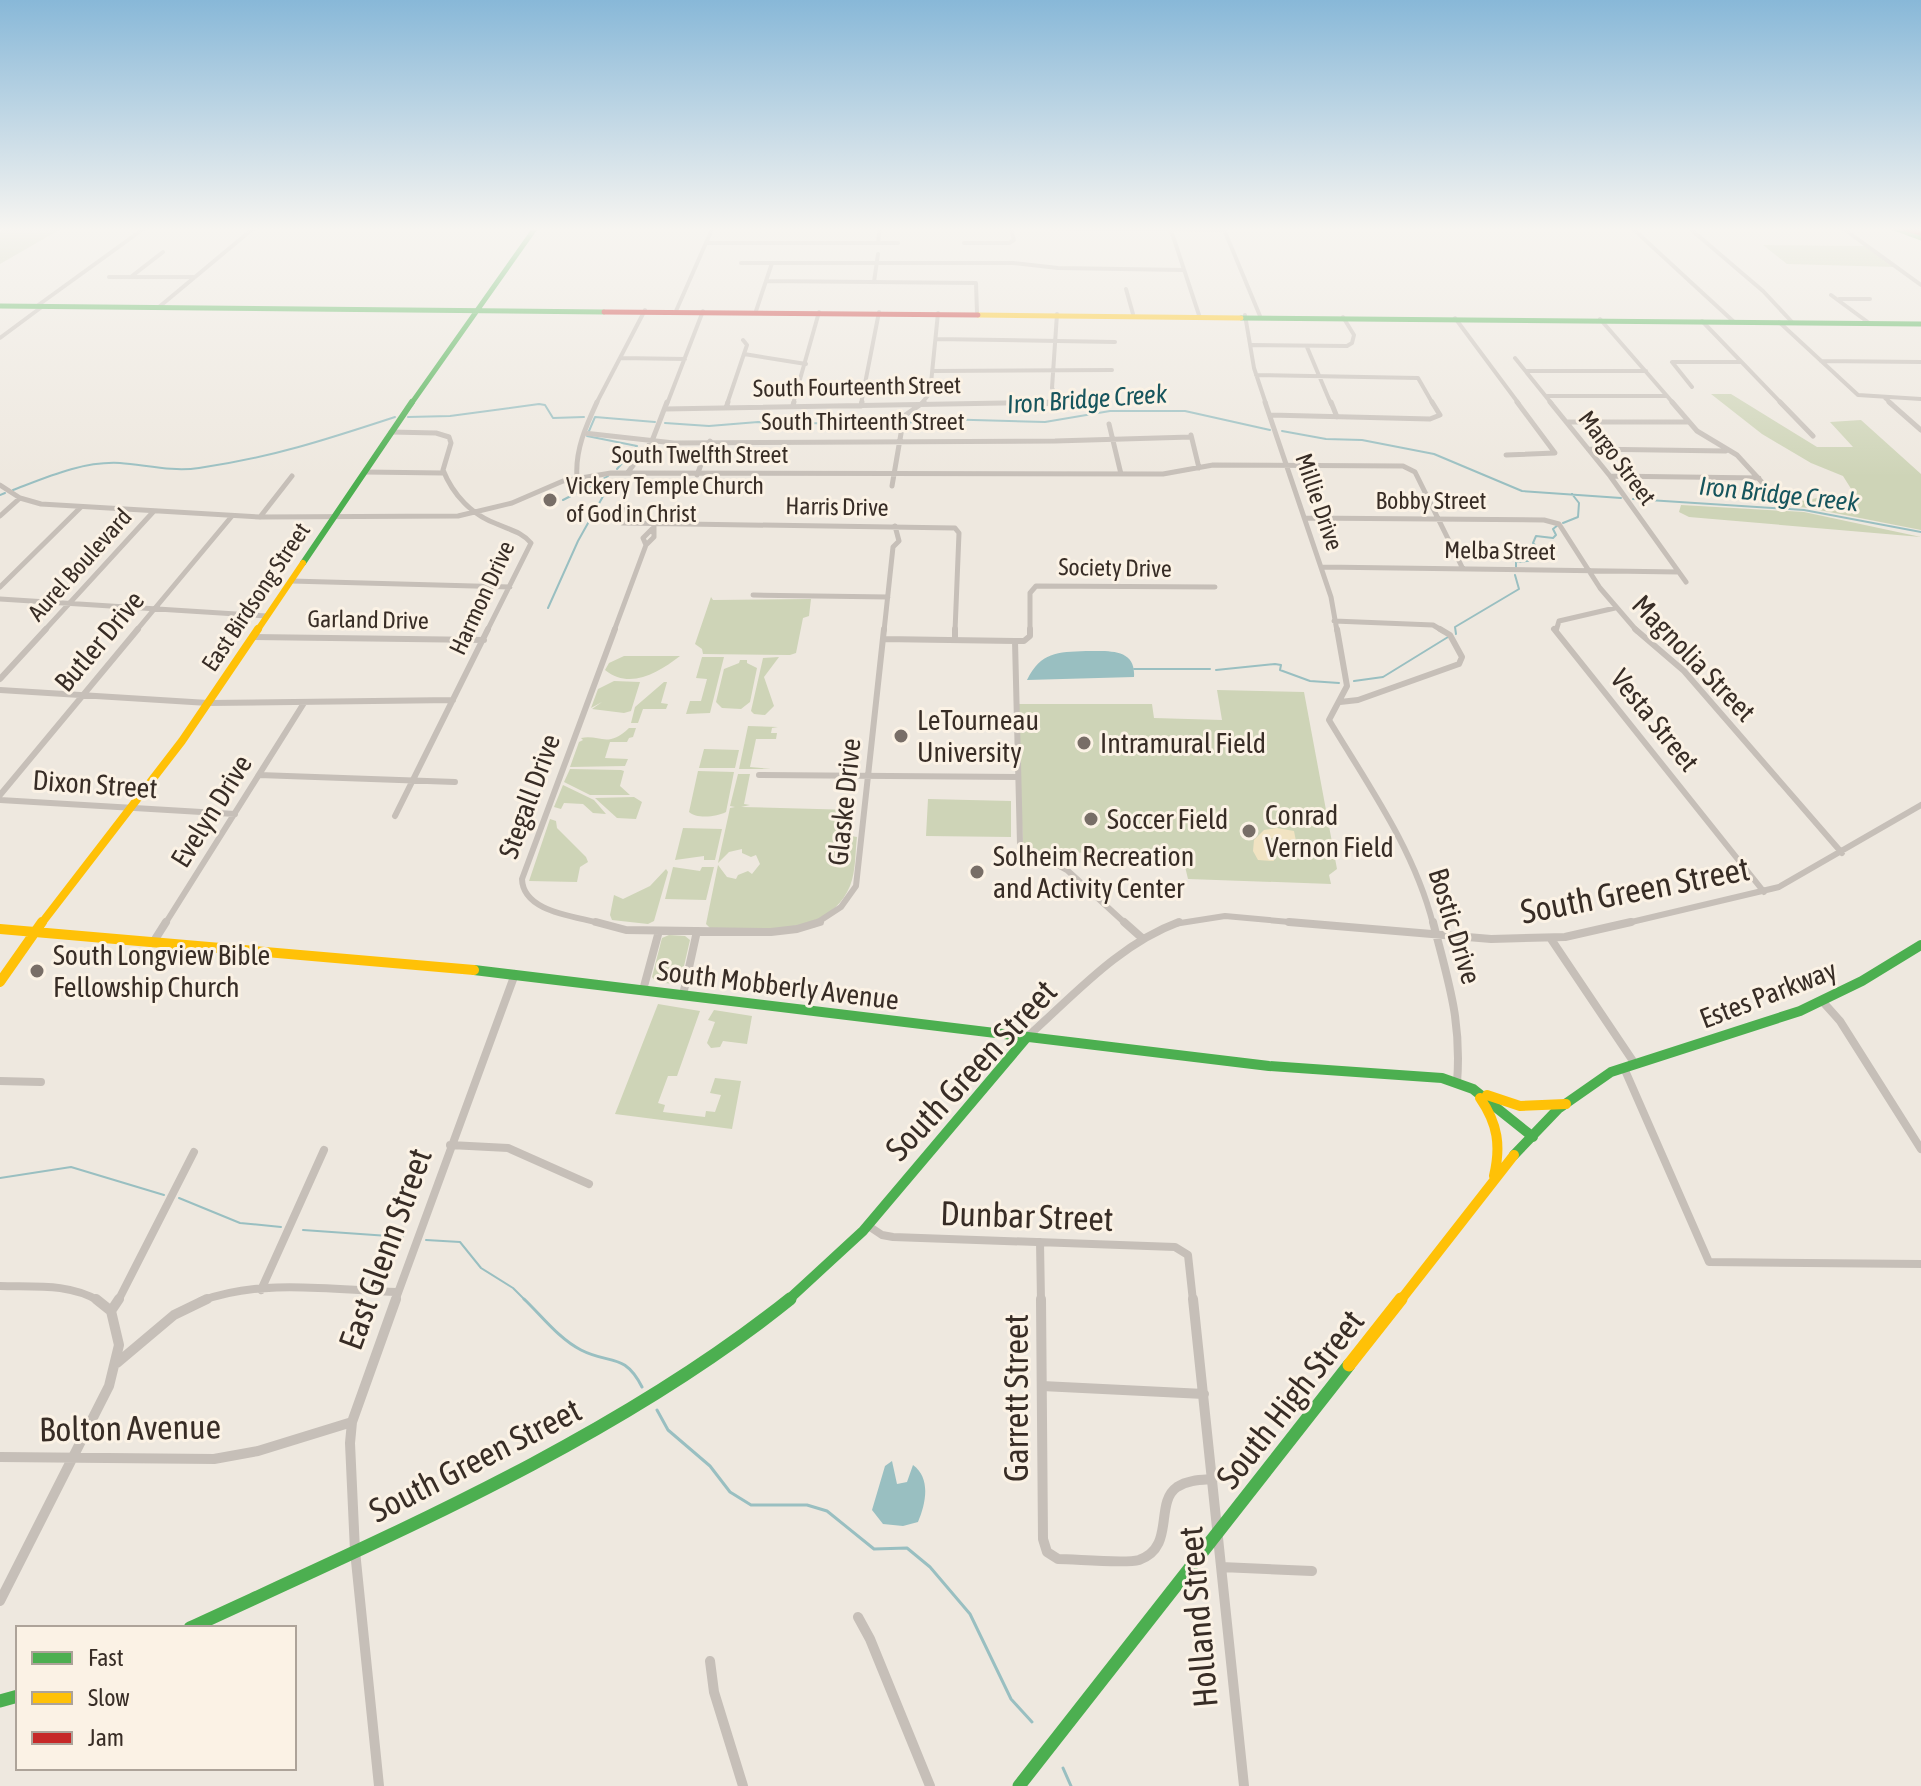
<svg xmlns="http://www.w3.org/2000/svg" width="1921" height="1786" font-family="'Asap Condensed',sans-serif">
	<rect width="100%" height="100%" fill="#eee8df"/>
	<path fill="#ced4b7" d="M 8,228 L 59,230 L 0,264 L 0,231 Z
		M 1763,245 L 1865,246 L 1895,267 L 1787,264 Z
		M 1711,394 L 1731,394 L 1817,447 L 1853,447 L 1830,422 L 1861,420 L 1921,474 L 1921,530 L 1809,508 L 1775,505 L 1763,495 L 1805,501 L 1820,497 L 1855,495 L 1843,476 L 1811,463 L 1762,434 Z
		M 1681,505 L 1804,512 L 1921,537 L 1689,517 L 1679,512 Z
		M 711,597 L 713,600 L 811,599 L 809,616 L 803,618 L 796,653 L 790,655 L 703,654 L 702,649 L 695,644 Z
		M 624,656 L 680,656 C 658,673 630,690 605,670 L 609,663 Z
		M 702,657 L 724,657 L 710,713 L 686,714 L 690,701 L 701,701 L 707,679 L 696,678 Z
		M 779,657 L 764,677 L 774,706 L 765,715 L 754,714 L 751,711 L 763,658 Z
		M 740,660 L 747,660 L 747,663 L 757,668 L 750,702 L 741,709 L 722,708 L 716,702 L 724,669 L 739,663 Z
		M 614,681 L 640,682 L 631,711 L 624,713 L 592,709 L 602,702 L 591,708 L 598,689 Z
		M 664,682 L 667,682 L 661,703 L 668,704 L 666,709 L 643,709 L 638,723 L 631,723 L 635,707 Z
		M 1217,690 L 1304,692 L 1337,869 L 1329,875 L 1331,884 L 1188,879 L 1182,854 L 1031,852 L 1023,847 L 1017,704 L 1152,704 L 1154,718 L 1222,720 Z
		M 748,726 L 778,727 L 772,728 L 771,733 L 777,733 L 776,739 L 756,739 L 750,767 L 771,769 L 739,769 Z
		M 629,728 L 636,728 L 633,737 L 629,738 L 627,742 L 610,742 L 605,758 L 628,759 L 625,766 L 570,767 L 579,742 L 583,740 L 581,738 C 600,734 607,749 629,728 Z
		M 704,749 L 739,750 L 735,768 L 699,768 Z
		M 570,769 L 621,770 L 624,771 L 620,786 L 630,795 L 590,795 L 564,782 Z
		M 698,771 L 734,772 L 726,812 C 717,817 696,819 689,812 Z
		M 738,774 L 750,774 L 744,804 L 750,805 L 741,807 L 854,810 L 851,836 L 857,837 C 855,853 856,871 850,886 C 828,939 756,928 710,928 L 706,924 L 718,865 L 727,877 L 736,879 L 738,875 L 748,871 L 752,874 L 760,864 L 756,855 L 751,857 L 742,853 L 742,849 L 729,852 L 718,863 L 730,808 L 735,807 L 730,806 Z
		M 563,785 L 594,800 L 606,814 L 593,813 L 583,804 L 564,803 L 561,809 L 554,807 Z
		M 634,797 L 642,802 L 636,819 L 617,818 L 595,798 Z
		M 928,799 L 1011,801 L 1011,837 L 926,836 Z
		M 550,819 L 556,821 L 557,828 L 586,857 L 588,862 L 580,867 L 577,882 L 529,881 Z
		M 683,828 L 722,829 L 715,860 L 704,860 L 704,856 L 675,860 Z
		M 673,867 L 700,871 L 702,867 L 714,867 L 706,900 L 665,899 Z
		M 666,869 L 668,872 L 654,921 L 648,924 L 612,920 L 610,915 L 614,895 L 623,899 L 650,886 Z
		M 669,935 L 685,936 L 690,940 L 681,979 L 674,984 L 656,982 L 652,977 L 662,938 Z
		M 658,1004 L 700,1011 L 677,1076 L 668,1076 L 658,1103 L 665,1105 L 663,1112 L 705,1117 L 706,1111 L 715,1112 L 721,1095 L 710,1093 L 715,1078 L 741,1081 L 732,1129 L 615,1114 Z
		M 714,1010 L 752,1016 L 747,1044 L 723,1041 L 720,1047 L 711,1048 L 707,1043 L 715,1022 L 708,1020 Z"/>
	<path fill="#f1e3c2" d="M 1277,828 L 1294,831 L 1296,841 L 1269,838 L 1267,842 L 1274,861 L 1258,860 L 1253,851 L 1254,840 L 1264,830 Z"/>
	<path fill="#99bfc1" d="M 1086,651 C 1109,651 1136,648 1134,677 L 1027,680 C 1041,652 1057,652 1086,651 Z
		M 892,1461 L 897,1484 L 907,1482 L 913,1465 C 931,1478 926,1503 918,1522 L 903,1526 L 883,1524 L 872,1510 L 885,1466 Z"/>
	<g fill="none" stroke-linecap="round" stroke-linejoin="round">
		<path stroke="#99bfc1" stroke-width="2" d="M 408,417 L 450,416 L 539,404 L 545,405 L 553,418 L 584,417
			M 665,423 L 709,426 L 758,422 L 893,425
			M 906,423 L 938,419 L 1045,422 L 1110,411 L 1185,411 L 1270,430
			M 589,431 L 595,417 L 655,422
			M 1282,431 L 1326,439 L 1362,440 L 1434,454 L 1522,491 L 1621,498
			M 587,436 L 637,446 L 617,469
			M 13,490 C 47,477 83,461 120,463 C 146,465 172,472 199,468 C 270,458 328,439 395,417
			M 0,495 L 5,493
			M 1633,499 L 1804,510 L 1921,532
			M 563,500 L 590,486
			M 1563,523 L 1578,517 L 1579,503 L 1572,494
			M 1516,567 L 1516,562 L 1539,560 L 1538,548 L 1533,543 L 1536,536 L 1553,538 L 1556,535 L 1553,529 L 1558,525
			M 548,608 L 578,541 L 606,491 L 591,486 L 608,476
			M 1456,634 L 1455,627 L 1519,589 L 1515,575
			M 1134,669 L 1210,669
			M 1216,670 L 1275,664 L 1281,665 L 1280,670 L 1310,681 L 1339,683
			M 1354,681 L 1383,677 L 1448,637
			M 0,1178 L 71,1167 L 164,1195
			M 179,1198 L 240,1223 L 281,1227
			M 303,1230 L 403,1237
			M 426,1240 L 460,1242 L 481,1268 L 513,1288 L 526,1301"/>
		<path stroke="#99bfc1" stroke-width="3" d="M 524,1299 C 541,1315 559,1339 581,1350 C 610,1365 624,1352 642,1387
			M 657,1410 L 668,1430 L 710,1466 L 730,1492 L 751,1505 L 807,1505 L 827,1511 L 874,1549 L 907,1548 L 930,1567 L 970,1614 L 1011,1699 L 1032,1722
			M 1063,1768 L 1071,1786"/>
		<path stroke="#c6bfb8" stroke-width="4" d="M 959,227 L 1224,230
			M 1170,227 L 1199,315
			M 1223,227 L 1260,316
			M 1631,227 L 1733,321
			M 1688,227 L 1763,291 L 1792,322
			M 1841,227 L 1921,285
			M 706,243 L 898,243
			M 878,243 L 880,227
			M 964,243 L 1009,243 L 1014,240 L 1011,229
			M 741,263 L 1013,263 L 1058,268 L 1184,270
			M 132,276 L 163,252
			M 109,277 L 195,277
			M 766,281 L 976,283 L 977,313
			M 874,282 L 878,254
			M 1126,289 L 1133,314
			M 1831,295 L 1869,323
			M 1839,299 L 1870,299
			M 37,306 L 146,227
			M 159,307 L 255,227
			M 676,311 L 713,227
			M 756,311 L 772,263
			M 1057,314 L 1052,388 L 1060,402
			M 1245,315 L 1254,368 L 1266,404
			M 1455,318 L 1519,404
			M 1600,319 L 1674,404
			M 1702,321 L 1782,404
			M 1779,322 L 1858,395 L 1921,399
			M 0,338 L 43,306
			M 936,339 L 1115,342
			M 1252,345 L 1347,346 L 1352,343 L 1354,335 L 1343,317
			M 1307,347 L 1331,404
			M 744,354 L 806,364
			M 620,358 L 685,359
			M 1515,358 L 1552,404
			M 1821,361 L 1921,362
			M 933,371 L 1112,370
			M 1526,371 L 1646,371
			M 1256,375 L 1418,378 L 1433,404
			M 1692,387 L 1672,362 L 1740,362
			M 1546,396 L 1667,396
			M 1885,398 L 1892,404
			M 596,404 L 645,310
			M 667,404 L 703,311
			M 727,404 L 747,345 L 743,340
			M 793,404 L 819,312
			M 861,404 L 879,312
			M 921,404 L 930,393 L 938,313
			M 1047,404 L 1096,395"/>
		<path stroke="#c6bfb8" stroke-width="5" d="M 1265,402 L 1331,597 L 1337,631
			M 1331,402 L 1337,417
			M 1550,402 L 1610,476 L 1686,582
			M 1672,402 L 1697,431 L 1737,455 L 1770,491
			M 1780,402 L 1813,436
			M 1889,402 L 1921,430
			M 793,405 L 794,402
			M 861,406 L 862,402
			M 726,408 L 728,402
			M 665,409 L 1058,402
			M 1270,415 L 1430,419 L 1440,415 L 1432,402
			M 1567,422 L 1689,422
			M 1109,424 L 1121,474
			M 391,432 L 436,433 L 449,437 L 451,443 L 443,470 C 453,495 472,515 497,524 C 510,530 522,532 531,543 L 487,631
			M 584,433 L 674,443 L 1055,441 L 1191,437
			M 1191,435 L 1199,468
			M 1588,449 L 1726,451
			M 1506,455 L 1555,453 L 1517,402
			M 365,472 L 443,473
			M 628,472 L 652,441 L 667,402
			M 697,475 L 710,441
			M 1610,476 L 1759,478
			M 577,477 C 575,450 586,426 597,402
			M 0,485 L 20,498 L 41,504 L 260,517 L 458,516 L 512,503 L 563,481 L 611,473 L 1163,474 L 1213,465 L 1403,466 L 1415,472 L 1463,569
			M 892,486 L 904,416 L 924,402
			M 623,509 L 619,520 L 622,523 L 955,528 L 959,533 L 955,631
			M 0,516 L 20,498
			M 260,517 L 292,476
			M 1305,518 L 1544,520 L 1559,524 L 1600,588 L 1637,631
			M 646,545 L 654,537 L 654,525
			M 1322,567 L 1679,572
			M 291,581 L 510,587
			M 0,587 L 81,507
			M 753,595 L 888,597
			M 0,599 L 267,616
			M 1334,621 L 1433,625 L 1443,631
			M 44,631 L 154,511
			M 136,631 L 232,516
			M 614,631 L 646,545 L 643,538 L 652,529
			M 884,631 L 893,547 L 899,541 L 895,526
			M 1030,631 L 1030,593 L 1036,586 L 1215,587
			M 1556,631 L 1559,621 L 1615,608"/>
		<path stroke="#c6bfb8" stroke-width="6" d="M 1337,629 L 1347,686 L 1329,720 C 1368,785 1414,849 1433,924
			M 1554,629 L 1764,892
			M 1635,629 L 1684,671 L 1842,853
			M 252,637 L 484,640
			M 883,639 L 1015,641 L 1020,844 L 1067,870 L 1126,924
			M 955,640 L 955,629
			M 1015,641 L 1024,641 L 1030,636 L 1030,629
			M 0,679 L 46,629
			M 0,690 L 208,703 L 453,700
			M 1340,702 L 1358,700 L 1459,664 L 1462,657 L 1450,635 L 1440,629
			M 259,775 L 455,782
			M 759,775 L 1018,777
			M 0,795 L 138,629
			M 0,800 L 235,814
			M 395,816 L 488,629
			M 165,924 L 304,703
			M 603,924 C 577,916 523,913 522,879 L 615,629
			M 815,924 L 841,907 L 856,886 L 884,629
			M 1174,924 L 1225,916 L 1312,924
			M 1623,924 L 1779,887 L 1921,805"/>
		<path stroke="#c6bfb8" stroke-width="8" d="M 596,922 L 626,930 L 771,932 L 797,929 L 820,922
			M 1124,922 L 1142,938
			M 1289,922 L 1491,939 L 1565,937 L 1631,922
			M 1433,922 C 1448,981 1462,1020 1457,1083
			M 1551,939 L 1635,1064
			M 154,941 L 166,922
			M 643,990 L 659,931
			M 683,995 L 697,931
			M 1823,1002 L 1840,1021 L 1921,1149
			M 1027,1037 C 1074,995 1119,944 1179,922
			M 1624,1068 L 1709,1262 L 1921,1264
			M 0,1081 L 41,1082
			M 450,1145 L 508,1148 L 589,1184
			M 867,1225 L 882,1235 L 893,1237 L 1175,1247 L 1188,1255 L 1193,1301
			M 1040,1242 L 1041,1301
			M 0,1286 C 34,1287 69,1283 99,1301
			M 261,1290 L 324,1150
			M 118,1301 L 194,1152
			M 201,1301 C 263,1278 333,1290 397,1292
			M 395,1301 L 515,974"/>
		<path stroke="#c6bfb8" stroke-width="10" d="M 1041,1299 L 1043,1539 L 1047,1552 L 1058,1559 C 1075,1559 1125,1564 1139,1560 C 1176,1547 1154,1503 1177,1487 C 1188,1480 1201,1480 1213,1479
			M 1193,1299 L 1244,1786
			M 111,1311 L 119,1299
			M 117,1363 L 174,1315 L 207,1299
			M 1042,1386 L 1204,1394
			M 0,1457 L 214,1459 L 258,1451 L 352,1422
			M 1221,1567 L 1312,1571
			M 0,1601 L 109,1386 L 119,1345 L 111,1311 L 96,1299
			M 858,1617 L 870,1639 L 930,1786
			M 710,1661 L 714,1692 L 743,1786
			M 379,1786 L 355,1551 L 350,1443 L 352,1422 L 396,1299"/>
		<path stroke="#4caf50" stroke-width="5" d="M 1891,227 L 1921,238
			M 0,306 L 604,312
			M 1241,318 L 1921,324
			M 411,404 L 536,227"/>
		<path stroke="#4caf50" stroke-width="6" d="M 303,563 L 412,402"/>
		<path stroke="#4caf50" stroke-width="10" d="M 474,970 L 1269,1066 L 1442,1078 L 1473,1089 L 1533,1137
			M 1514,1155 L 1558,1109 L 1611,1072 L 1800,1011 L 1862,981 L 1921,945
			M 787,1301 L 863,1231 L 1027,1037"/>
		<path stroke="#4caf50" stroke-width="13" d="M 190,1628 C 391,1535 617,1438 790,1299
			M 0,1701 L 18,1696
			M 1019,1786 L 1349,1365"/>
		<path stroke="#ffc107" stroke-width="5" d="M 978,315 L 1241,318"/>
		<path stroke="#ffc107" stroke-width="6" d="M 257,631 L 303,563"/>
		<path stroke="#ffc107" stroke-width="8" d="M 41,924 L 182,741 L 258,629"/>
		<path stroke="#ffc107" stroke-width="10" d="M 0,929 L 474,970
			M 0,982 L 42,922
			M 1487,1095 L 1520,1106 L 1566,1104
			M 1480,1098 C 1498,1124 1501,1146 1494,1176
			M 1400,1301 L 1514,1155"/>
		<path stroke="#ffc107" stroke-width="13" d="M 1349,1365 L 1401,1299"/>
		<path stroke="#c62828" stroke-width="5" d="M 1900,227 L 1921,233
			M 604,312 L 978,315"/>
	</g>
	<linearGradient id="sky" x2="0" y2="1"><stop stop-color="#88b8d8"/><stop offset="0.48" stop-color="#f7f5f1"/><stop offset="1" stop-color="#f7f5f1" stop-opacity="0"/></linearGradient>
	<rect width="1921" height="477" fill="url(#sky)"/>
	<g fill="#786e67" stroke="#fbf2e5" stroke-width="3">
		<circle cx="550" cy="500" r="8"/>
		<circle cx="901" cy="736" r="8"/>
		<circle cx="1084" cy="743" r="8"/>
		<circle cx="1091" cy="819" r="8"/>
		<circle cx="1249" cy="831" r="8"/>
		<circle cx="977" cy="872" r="8"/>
		<circle cx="37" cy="971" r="8"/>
	</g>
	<g text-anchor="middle" stroke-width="6" stroke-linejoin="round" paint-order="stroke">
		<g font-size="24" fill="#382d26" stroke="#fbf2e5">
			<text transform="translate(857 387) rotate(-1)" y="8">South Fourteenth Street</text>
			<text x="863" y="430">South Thirteenth Street</text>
			<text x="700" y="463">South Twelfth Street</text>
			<text transform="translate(1617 458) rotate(53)" y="8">Margo Street</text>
			<text x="1431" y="509">Bobby Street</text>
			<text transform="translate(1319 502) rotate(71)" y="8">Millie Drive</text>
			<text transform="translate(837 507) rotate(1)" y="8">Harris Drive</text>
			<text transform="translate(1500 551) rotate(1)" y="8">Melba Street</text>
			<text transform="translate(80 565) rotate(-48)" y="8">Aurel Boulevard</text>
			<text transform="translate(1115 568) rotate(1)" y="8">Society Drive</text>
			<text transform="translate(256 597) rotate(-56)" y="8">East Birdsong Street</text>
			<text transform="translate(482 598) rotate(-65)" y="8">Harmon Drive</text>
			<text transform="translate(368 620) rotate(1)" y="8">Garland Drive</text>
		</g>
		<g font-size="24" fill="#382d26" stroke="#fbf2e5" text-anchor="start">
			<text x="566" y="494">Vickery Temple Church<tspan x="566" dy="28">of God in Christ</tspan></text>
		</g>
		<g font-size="26" font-style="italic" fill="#17555d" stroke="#fbf2e5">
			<text transform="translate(1087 399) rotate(-4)" y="9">Iron Bridge Creek</text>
			<text transform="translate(1779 494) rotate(6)" y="9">Iron Bridge Creek</text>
		</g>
		<g font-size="28" fill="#382d26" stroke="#fbf2e5">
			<text transform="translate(99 641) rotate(-50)" y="10">Butler Drive</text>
			<text transform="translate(1694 658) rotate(46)" y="10">Magnolia Street</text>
			<text transform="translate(1655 720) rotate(51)" y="10">Vesta Street</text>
			<text transform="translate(95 784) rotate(4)" y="10">Dixon Street</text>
			<text transform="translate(529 796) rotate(-70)" y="10">Stegall Drive</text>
			<text transform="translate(844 802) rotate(-84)" y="10">Glaske Drive</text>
			<text transform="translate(211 811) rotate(-58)" y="10">Evelyn Drive</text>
			<text transform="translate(1455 926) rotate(73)" y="10">Bostic Drive</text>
			<text transform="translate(778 985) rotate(7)" y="10">South Mobberly Avenue</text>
			<text transform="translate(1768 994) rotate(-21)" y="10">Estes Parkway</text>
		</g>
		<g font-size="28" fill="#382d26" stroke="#fbf2e5" text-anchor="start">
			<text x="917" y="730">LeTourneau<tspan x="917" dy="32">University</tspan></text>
			<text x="1100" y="753">Intramural Field</text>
			<text x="1265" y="825">Conrad<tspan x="1265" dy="32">Vernon Field</tspan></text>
			<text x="1107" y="829">Soccer Field</text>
			<text x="993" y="866">Solheim Recreation<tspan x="993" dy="32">and Activity Center</tspan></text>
			<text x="53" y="965">South Longview Bible<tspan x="53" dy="32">Fellowship Church</tspan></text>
		</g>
		<g font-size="34" fill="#382d26" stroke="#fbf2e5">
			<text transform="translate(1635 890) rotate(-11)" y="12">South Green Street</text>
			<text transform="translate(971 1070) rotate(-47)" y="12">South Green Street</text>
			<text transform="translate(1027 1216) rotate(2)" y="12">Dunbar Street</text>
			<text transform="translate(385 1249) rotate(-70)" y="12">East Glenn Street</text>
			<text transform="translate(1016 1398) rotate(-90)" y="12">Garrett Street</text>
			<text transform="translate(1290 1399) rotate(-52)" y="12">South High Street</text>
			<text transform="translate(130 1428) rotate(-1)" y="12">Bolton Avenue</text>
			<text transform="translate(475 1460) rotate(-27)" y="12">South Green Street</text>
			<text transform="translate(1198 1617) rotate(-95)" y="12">Holland Street</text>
		</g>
	</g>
	<rect x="16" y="1626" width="280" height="144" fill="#fbf2e5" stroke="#ada399" stroke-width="2"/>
	<rect x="32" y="1652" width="40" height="12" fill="#4caf50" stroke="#ada399" stroke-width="2"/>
	<text x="88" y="1666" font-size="24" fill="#382d26">Fast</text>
	<rect x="32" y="1692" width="40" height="12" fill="#ffc107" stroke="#ada399" stroke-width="2"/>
	<text x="88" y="1706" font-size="24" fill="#382d26">Slow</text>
	<rect x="32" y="1732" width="40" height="12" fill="#c62828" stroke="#ada399" stroke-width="2"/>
	<text x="88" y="1746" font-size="24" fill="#382d26">Jam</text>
</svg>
